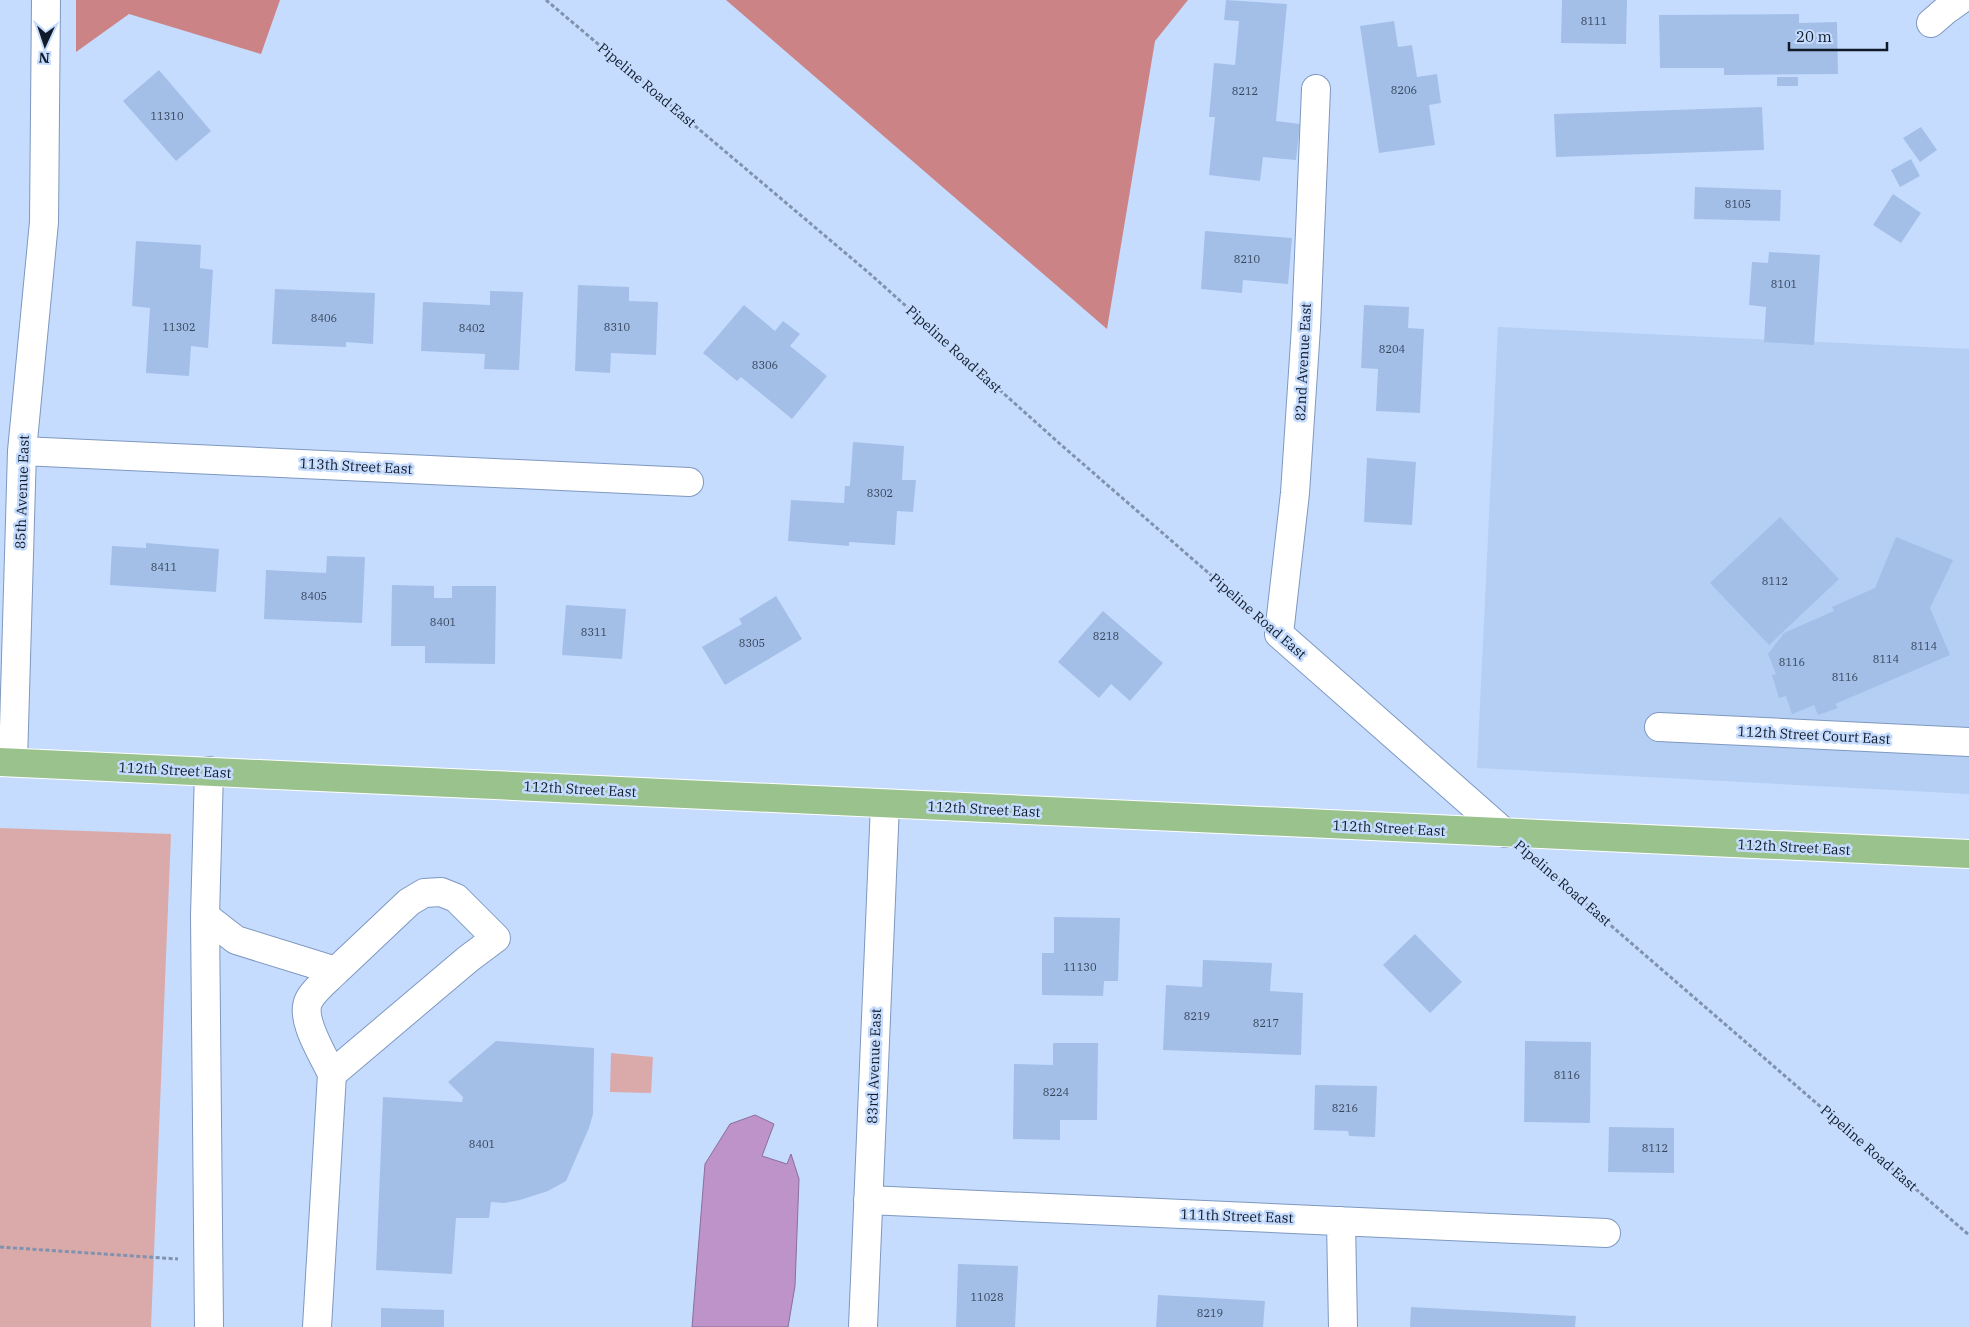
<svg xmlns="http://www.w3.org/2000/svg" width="1969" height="1327" font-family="'IBM Plex Serif',serif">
	<rect width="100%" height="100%" fill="#c5dcfe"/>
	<path fill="#b4cef4" d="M 1498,327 L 1969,349 L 1969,794 L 1477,768 Z"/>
	<path fill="#daaaaa" d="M 0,828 L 171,834 L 151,1327 L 0,1327 Z
		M 611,1053 L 653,1057 L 651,1093 L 610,1092 Z"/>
	<path fill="#cb8385" d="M 76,0 L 280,0 L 261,54 L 129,14 L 76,52 Z
		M 726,0 L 1188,0 L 1155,41 L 1107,329 Z"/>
	<path fill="#bd93c9" stroke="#896f99" d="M 755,1115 L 774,1124 L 762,1156 L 787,1164 L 791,1154 L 799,1179 L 795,1286 L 788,1327 L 692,1327 L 705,1164 L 730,1124 Z"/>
	<path fill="#a3bfe8" d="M 1226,0 L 1287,4 L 1276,121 L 1300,124 L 1296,160 L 1263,157 L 1260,181 L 1209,175 L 1215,117 L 1209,117 L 1214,63 L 1235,65 L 1239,21 L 1224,20 Z
		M 1562,0 L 1627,0 L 1626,44 L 1561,43 Z
		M 1799,14 L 1799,23 L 1837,22 L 1838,74 L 1724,75 L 1724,68 L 1660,68 L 1659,15 Z
		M 1394,21 L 1398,47 L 1412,45 L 1417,77 L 1437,74 L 1441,103 L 1429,105 L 1435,145 L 1379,153 L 1360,26 Z
		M 159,70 L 211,131 L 176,161 L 123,101 Z
		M 1777,77 L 1798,77 L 1798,86 L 1777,86 Z
		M 1762,107 L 1764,150 L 1556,157 L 1554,114 Z
		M 1921,127 L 1937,150 L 1920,162 L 1903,138 Z
		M 1911,159 L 1920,176 L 1900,187 L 1891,170 Z
		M 1695,187 L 1781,190 L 1780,221 L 1694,219 Z
		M 1893,194 L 1921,213 L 1901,243 L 1873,225 Z
		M 1205,231 L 1292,238 L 1288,284 L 1243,280 L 1242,293 L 1201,289 Z
		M 136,241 L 201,245 L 200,268 L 213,270 L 208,348 L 191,346 L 189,376 L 146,373 L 150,308 L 132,306 Z
		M 1769,252 L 1820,255 L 1814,345 L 1764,342 L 1766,307 L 1749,305 L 1752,262 L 1768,263 Z
		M 578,285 L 629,287 L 629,301 L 658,302 L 656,355 L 611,353 L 610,373 L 575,371 Z
		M 275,289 L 375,293 L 373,344 L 346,342 L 346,347 L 272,344 Z
		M 490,291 L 523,292 L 519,370 L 484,369 L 485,354 L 421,351 L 423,302 L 490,305 Z
		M 744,305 L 775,331 L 783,321 L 800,334 L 790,346 L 827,376 L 792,419 L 741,377 L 737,381 L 703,353 Z
		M 1364,305 L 1409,307 L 1408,328 L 1424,329 L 1420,413 L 1376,411 L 1378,369 L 1361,368 Z
		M 853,442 L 904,446 L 902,480 L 916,480 L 913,512 L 897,511 L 895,545 L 849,542 L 849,546 L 788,541 L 791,500 L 844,503 L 845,486 L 850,486 Z
		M 1367,458 L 1416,462 L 1412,525 L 1364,522 Z
		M 1780,517 L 1839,579 L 1769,645 L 1710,583 Z
		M 1896,537 L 1953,560 L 1930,608 L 1950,655 L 1835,704 L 1838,708 L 1818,715 L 1814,705 L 1792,714 L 1786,696 L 1779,698 L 1772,675 L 1776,674 L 1768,654 L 1784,633 L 1834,611 L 1832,607 L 1875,588 Z
		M 146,543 L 219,549 L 216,592 L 110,585 L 112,546 L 146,548 Z
		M 327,556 L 365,557 L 362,623 L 264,619 L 266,570 L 326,573 Z
		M 392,585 L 434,586 L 434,598 L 452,598 L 452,586 L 496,586 L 495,664 L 425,663 L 425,646 L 391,646 Z
		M 776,596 L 802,639 L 725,685 L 702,647 L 742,624 L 739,619 Z
		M 566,605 L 626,609 L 622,659 L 562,655 Z
		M 1103,611 L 1163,663 L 1130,701 L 1111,684 L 1099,698 L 1058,662 Z
		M 1054,917 L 1120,918 L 1118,981 L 1104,981 L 1103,996 L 1042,995 L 1042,953 L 1054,953 Z
		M 1415,934 L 1462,982 L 1430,1013 L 1383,965 Z
		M 1203,960 L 1272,963 L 1270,991 L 1303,993 L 1301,1055 L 1163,1050 L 1166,985 L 1202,987 Z
		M 496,1041 L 594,1048 L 593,1114 L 589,1128 L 566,1181 L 548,1191 L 520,1200 L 504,1203 L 491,1202 L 489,1218 L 456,1218 L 452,1274 L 376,1270 L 383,1097 L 462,1102 L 463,1097 L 448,1082 Z
		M 1525,1041 L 1591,1042 L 1590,1123 L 1524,1122 Z
		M 1053,1043 L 1098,1043 L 1097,1120 L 1060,1120 L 1060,1140 L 1013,1139 L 1014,1064 L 1053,1065 Z
		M 1315,1085 L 1377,1086 L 1375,1137 L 1349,1136 L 1348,1131 L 1314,1130 Z
		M 1609,1127 L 1674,1128 L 1674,1173 L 1608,1172 Z
		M 958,1264 L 1018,1266 L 1015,1327 L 956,1327 Z
		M 1158,1295 L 1265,1301 L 1263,1327 L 1156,1327 Z
		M 1411,1307 L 1576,1316 L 1575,1327 L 1410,1327 Z
		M 381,1308 L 444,1310 L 444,1327 L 381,1327 Z"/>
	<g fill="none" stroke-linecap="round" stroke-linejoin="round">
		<g stroke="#7e98c0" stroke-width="30">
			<path id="minor" d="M 1931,23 L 1946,10 L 1960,0
				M 1316,89 L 1306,327 L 1295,493 L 1279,634 L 1505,833
				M 22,451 L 689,482
				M 1659,727 L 1969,742
				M 13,762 L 22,451 L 44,222 L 46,0
				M 209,771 L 205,916 L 209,1327
				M 205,916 L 236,940 L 336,971 L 409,902 L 424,893 L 441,892 L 456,898 L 496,938 L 468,959 L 332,1074 L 317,1327
				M 332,1074 C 324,1056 299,1019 309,1000 C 314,990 327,980 336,971
				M 868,1200 L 1606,1233
				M 1341,1221 L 1343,1327
				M 863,1327 L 885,804"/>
		</g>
		<g stroke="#fff" stroke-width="30">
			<path id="major" d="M 0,762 L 1969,854"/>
		</g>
		<path stroke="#8092ad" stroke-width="3" stroke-dasharray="4 2.5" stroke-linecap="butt" d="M 546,0 L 869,273 L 1059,443 L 1250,609
			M 1542,866 L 1969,1235
			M 0,1247 L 178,1259"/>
		<use href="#minor" stroke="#fff" stroke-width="28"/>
		<use href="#major" stroke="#9ac28d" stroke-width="28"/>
	</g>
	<g text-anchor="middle" stroke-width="5" stroke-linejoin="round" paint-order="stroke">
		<g font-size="11" fill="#354359">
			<text x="1594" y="25">8111</text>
			<text x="1404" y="94">8206</text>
			<text x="1245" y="95">8212</text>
			<text x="167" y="120">11310</text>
			<text x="1738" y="208">8105</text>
			<text x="1247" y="263">8210</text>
			<text x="1784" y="288">8101</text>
			<text x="324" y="322">8406</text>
			<text x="179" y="331">11302</text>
			<text x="617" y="331">8310</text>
			<text x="472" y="332">8402</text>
			<text x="1392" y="353">8204</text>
			<text x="765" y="369">8306</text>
			<text x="880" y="497">8302</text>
			<text x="164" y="571">8411</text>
			<text x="1775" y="585">8112</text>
			<text x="314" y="600">8405</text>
			<text x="443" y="626">8401</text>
			<text x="594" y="636">8311</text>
			<text x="1106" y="640">8218</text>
			<text x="752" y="647">8305</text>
			<text x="1924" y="650">8114</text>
			<text x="1886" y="663">8114</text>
			<text x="1792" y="666">8116</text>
			<text x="1845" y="681">8116</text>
			<text x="1080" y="971">11130</text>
			<text x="1197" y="1020">8219</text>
			<text x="1266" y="1027">8217</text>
			<text x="1567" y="1079">8116</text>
			<text x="1056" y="1096">8224</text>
			<text x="1345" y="1112">8216</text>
			<text x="482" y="1148">8401</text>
			<text x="1655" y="1152">8112</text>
			<text x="987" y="1301">11028</text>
			<text x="1210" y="1317">8219</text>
		</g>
		<g font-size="14" fill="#101a29" stroke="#c5dcfe">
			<text transform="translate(647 85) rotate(40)" y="5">Pipeline Road East</text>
			<text transform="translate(954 349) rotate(42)" y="5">Pipeline Road East</text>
			<text transform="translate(1303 362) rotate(-87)" y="5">82nd Avenue East</text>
			<text transform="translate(356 466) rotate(3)" y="5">113th Street East</text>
			<text transform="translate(22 492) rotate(-88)" y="5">85th Avenue East</text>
			<text transform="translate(1258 616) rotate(41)" y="5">Pipeline Road East</text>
			<text transform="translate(1814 735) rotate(3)" y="5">112th Street Court East</text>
			<text transform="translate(175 770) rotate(3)" y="5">112th Street East</text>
			<text transform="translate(580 789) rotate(3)" y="5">112th Street East</text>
			<text transform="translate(984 809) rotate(3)" y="5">112th Street East</text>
			<text transform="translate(1389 828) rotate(3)" y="5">112th Street East</text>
			<text transform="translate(1794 847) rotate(3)" y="5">112th Street East</text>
			<text transform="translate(1563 883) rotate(41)" y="5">Pipeline Road East</text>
			<text transform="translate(874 1066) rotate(-88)" y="5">83rd Avenue East</text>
			<text transform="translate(1869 1148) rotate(41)" y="5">Pipeline Road East</text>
			<text transform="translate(1237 1216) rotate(2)" y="5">111th Street East</text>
		</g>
	</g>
	<g transform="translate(45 45) rotate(183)" stroke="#c5dcfe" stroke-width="4" paint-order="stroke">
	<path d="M0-4L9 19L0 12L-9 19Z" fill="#101a29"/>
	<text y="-8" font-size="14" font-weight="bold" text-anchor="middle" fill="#101a29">N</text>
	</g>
	<path d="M1789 42v8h98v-8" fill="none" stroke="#101a29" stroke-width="2.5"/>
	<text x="1796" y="42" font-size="15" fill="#101a29" stroke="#c5dcfe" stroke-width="4" paint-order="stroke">20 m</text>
</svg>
